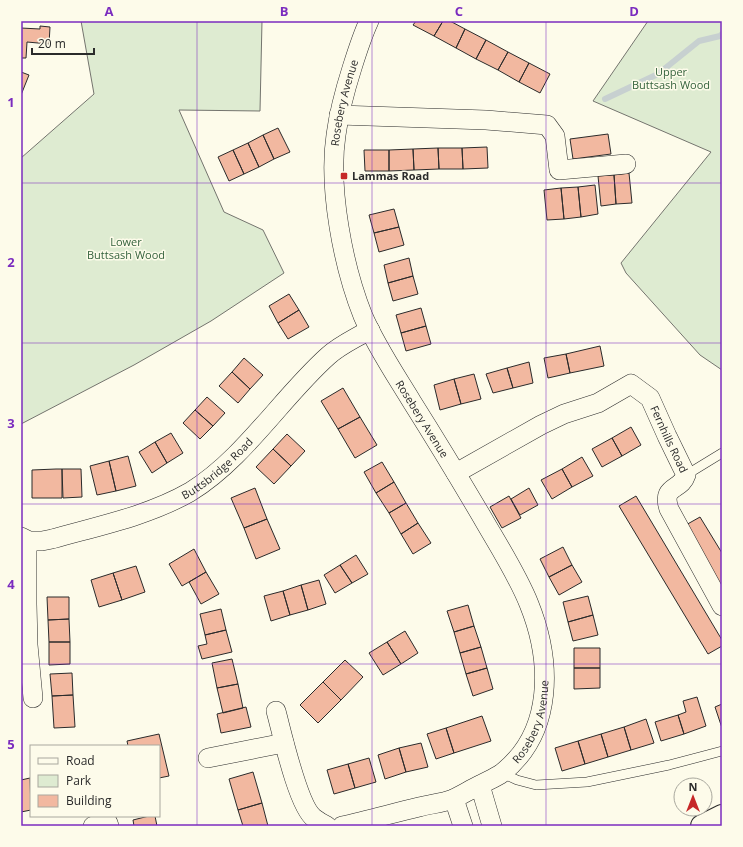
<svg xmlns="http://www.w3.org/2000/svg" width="743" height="847" font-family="'Open Sans',sans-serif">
	<rect width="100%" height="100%" fill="#fdfbea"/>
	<path fill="#deebd1" stroke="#74746e" d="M 81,21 L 262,21 L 260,111 L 179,110 L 224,212 L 263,230 L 284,273 L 211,321 L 134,365 L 21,424 L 21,158 L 94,94 Z
		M 648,21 L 722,21 L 722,370 L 700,355 L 626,273 L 621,263 L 711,152 L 593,101 Z"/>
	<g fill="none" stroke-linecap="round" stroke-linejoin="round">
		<path stroke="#c7d0d0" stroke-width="6" d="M 605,99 L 658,74 L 699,41 L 720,36 L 722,34"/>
	</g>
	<path fill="#f2b8a0" stroke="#2b2b2b" d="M 416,21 L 443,21 L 434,36 L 413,25 Z
		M 443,21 L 450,21 L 465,29 L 456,48 L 434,36 Z
		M 40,26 L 50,27 L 49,44 L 27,42 L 26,58 L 21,58 L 21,28 L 40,29 Z
		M 465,29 L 486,40 L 476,59 L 456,48 Z
		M 486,40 L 508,52 L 498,70 L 476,59 Z
		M 508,52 L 529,63 L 519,82 L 498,70 Z
		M 529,63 L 550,74 L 540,93 L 519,82 Z
		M 21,72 L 29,75 L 21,95 Z
		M 278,128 L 290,152 L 274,159 L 263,135 Z
		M 608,134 L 611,154 L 573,159 L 570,139 Z
		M 263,135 L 274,159 L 259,167 L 248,143 Z
		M 248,143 L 259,167 L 244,174 L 233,150 Z
		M 487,147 L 488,168 L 463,169 L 462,148 Z
		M 438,148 L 462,148 L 463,169 L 439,169 Z
		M 438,148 L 439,169 L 414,170 L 413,149 Z
		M 413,149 L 414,170 L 389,171 L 389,150 Z
		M 233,150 L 244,174 L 229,181 L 218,157 Z
		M 364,150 L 389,150 L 389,171 L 365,171 Z
		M 629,173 L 632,203 L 616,204 L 614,175 Z
		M 614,175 L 616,204 L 601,206 L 598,176 Z
		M 595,185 L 598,214 L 581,217 L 578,187 Z
		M 578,187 L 581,217 L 564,219 L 561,188 Z
		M 561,188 L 564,219 L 547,220 L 544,190 Z
		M 394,209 L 399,227 L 374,233 L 369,215 Z
		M 399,227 L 404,245 L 379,252 L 374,233 Z
		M 409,258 L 413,276 L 388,283 L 384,265 Z
		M 413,276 L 418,294 L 393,301 L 388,283 Z
		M 289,294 L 299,310 L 278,323 L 269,306 Z
		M 421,308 L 426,326 L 401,333 L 396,315 Z
		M 299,310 L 309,327 L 288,339 L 278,323 Z
		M 426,326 L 431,344 L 406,351 L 401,333 Z
		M 600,346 L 604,366 L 570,373 L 566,354 Z
		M 566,354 L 570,373 L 548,378 L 544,358 Z
		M 244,358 L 263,375 L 250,389 L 232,372 Z
		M 529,362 L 533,383 L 513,388 L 507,368 Z
		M 507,368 L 513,388 L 493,393 L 486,374 Z
		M 232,372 L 250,389 L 238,403 L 219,386 Z
		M 474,374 L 481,399 L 461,404 L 454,379 Z
		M 454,379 L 461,404 L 440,410 L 434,385 Z
		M 343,388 L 360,417 L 338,429 L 321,401 Z
		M 207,397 L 225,413 L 213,426 L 195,410 Z
		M 195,410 L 213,426 L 200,439 L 183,423 Z
		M 360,417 L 377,445 L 355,458 L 338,429 Z
		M 631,427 L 641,445 L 622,456 L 612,438 Z
		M 171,433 L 183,453 L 167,463 L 155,442 Z
		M 287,434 L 305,451 L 291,466 L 273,449 Z
		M 612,438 L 622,456 L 602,467 L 592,449 Z
		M 155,442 L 167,463 L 152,473 L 139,452 Z
		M 273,449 L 291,466 L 274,484 L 256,467 Z
		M 128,456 L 136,486 L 116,491 L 109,461 Z
		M 582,457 L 593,476 L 572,487 L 562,469 Z
		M 109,461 L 116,491 L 97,495 L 90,466 Z
		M 382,462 L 394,482 L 376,493 L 364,472 Z
		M 56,469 L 62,469 L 62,498 L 32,498 L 32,470 Z
		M 62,469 L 81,469 L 82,497 L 63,498 Z
		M 562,469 L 572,487 L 552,499 L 541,480 Z
		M 394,482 L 406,503 L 389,513 L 376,493 Z
		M 255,488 L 267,519 L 244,528 L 231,498 Z
		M 529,488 L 538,505 L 520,515 L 511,499 Z
		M 509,496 L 521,518 L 502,528 L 490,507 Z
		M 636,496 L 722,640 L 722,646 L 708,654 L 619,506 Z
		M 406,503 L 418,523 L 401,534 L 389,513 Z
		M 700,517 L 722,553 L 722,589 L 684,526 Z
		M 267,519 L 280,549 L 256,559 L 244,528 Z
		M 418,523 L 431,543 L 413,554 L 401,534 Z
		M 563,547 L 572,565 L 549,577 L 540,559 Z
		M 194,549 L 206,572 L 182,586 L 169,564 Z
		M 356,555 L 368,574 L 352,583 L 340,565 Z
		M 340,565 L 352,583 L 335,593 L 324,575 Z
		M 572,565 L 582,582 L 559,595 L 549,577 Z
		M 136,566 L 145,592 L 122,600 L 113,573 Z
		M 206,572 L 219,594 L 201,604 L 189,582 Z
		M 113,573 L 122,600 L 99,607 L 91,580 Z
		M 319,580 L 326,604 L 308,610 L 301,585 Z
		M 301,585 L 308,610 L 290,615 L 283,591 Z
		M 283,591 L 290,615 L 271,621 L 264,596 Z
		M 588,596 L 593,615 L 568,622 L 563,602 Z
		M 47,597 L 69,597 L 69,619 L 48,620 Z
		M 468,605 L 474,626 L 454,632 L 447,611 Z
		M 221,609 L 226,630 L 205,635 L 200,614 Z
		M 593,615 L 598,635 L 573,641 L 568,622 Z
		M 69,619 L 70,642 L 49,642 L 48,620 Z
		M 474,626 L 481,647 L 460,653 L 454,632 Z
		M 226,630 L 232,652 L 202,659 L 198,646 L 207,644 L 205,635 Z
		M 405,631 L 418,653 L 401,664 L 387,642 Z
		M 49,642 L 70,642 L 70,664 L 49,665 Z
		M 387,642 L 401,664 L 383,675 L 369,653 Z
		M 481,647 L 487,668 L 466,674 L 460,653 Z
		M 574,648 L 600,648 L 600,668 L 574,668 Z
		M 232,659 L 238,684 L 217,688 L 212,663 Z
		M 345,660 L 363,677 L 341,700 L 323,682 Z
		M 487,668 L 493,689 L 473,696 L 466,674 Z
		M 574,668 L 600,668 L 600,688 L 574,689 Z
		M 72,673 L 73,695 L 52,696 L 50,674 Z
		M 323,682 L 341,700 L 318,723 L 300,705 Z
		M 238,684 L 243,708 L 223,713 L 217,688 Z
		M 73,695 L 75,727 L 54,728 L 52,696 Z
		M 697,697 L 706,726 L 684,734 L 678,715 L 686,712 L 683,701 Z
		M 722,704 L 722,728 L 715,707 Z
		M 246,707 L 251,727 L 221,733 L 217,714 Z
		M 678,715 L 684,734 L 661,741 L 655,722 Z
		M 482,716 L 491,741 L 454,753 L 446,728 Z
		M 646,719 L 654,743 L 631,750 L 624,727 Z
		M 624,727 L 631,750 L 608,757 L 601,734 Z
		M 446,728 L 454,753 L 436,759 L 427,734 Z
		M 159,734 L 169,776 L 159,778 L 159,746 L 128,746 L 127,741 Z
		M 601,734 L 608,757 L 585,764 L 578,741 Z
		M 578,741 L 585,764 L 562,771 L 555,748 Z
		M 421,743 L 428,767 L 406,772 L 399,748 Z
		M 399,748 L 406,772 L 385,779 L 378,755 Z
		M 369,758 L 376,782 L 355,788 L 348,764 Z
		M 348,764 L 355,788 L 334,794 L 327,770 Z
		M 253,772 L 262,803 L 238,810 L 229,779 Z
		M 30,778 L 31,810 L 21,812 L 21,780 Z
		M 262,803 L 268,826 L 243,826 L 238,810 Z
		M 149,816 L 155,816 L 157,826 L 134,826 L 133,820 Z"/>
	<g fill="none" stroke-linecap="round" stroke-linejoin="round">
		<g stroke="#2b2b2b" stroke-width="10">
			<path id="lane" d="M 686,475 L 722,453
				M 502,773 L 517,780 L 536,785 L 587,782 L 669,765 L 722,751"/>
		</g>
		<g stroke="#2b2b2b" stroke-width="20">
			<g id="street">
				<path d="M 339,115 L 486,120 L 547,125 L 555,136 L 559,170 L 626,164"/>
				<path id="s1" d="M 456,473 L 541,425 L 564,414 L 598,403 L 631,384 L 650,398 L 667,436 L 686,475 C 681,491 661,485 669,509 L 722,606"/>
				<path id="s2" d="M 21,537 L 27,540 L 27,541 L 42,541 L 52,539 C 98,526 148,516 190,492 C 244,459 282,397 328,356 C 339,346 352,340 364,333 L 370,330"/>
				<path d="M 27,541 L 27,604 L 28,645 L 33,698"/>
				<path d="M 276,711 C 282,733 298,806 314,818 C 318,821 323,824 327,826"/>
				<path d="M 208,758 L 284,743"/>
				<path d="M 480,785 L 492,826"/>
				<path d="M 454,799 L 463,826"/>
				<path d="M 93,826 L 108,823 L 109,826"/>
				<path id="s3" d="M 342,826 C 368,820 394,813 419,807 C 430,804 443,803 453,799 C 462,795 471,789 480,785 C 487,781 495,778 502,773 C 554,732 552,661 529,604 C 517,574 498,545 482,517 C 459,478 436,440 412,402 C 395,374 376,346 363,316 C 343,266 328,188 336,135 C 339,112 345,90 352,68 C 357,52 362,36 369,21"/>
			</g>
		</g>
		<g stroke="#2b2b2b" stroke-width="24">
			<path id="secondary" d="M 702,826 L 722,816"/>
		</g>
		<use href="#lane" stroke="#fdfbea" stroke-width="9"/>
		<use href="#street" stroke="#fdfbea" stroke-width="19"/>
		<use href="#secondary" stroke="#fdfbea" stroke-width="22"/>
	</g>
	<path fill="none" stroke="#7b2cbf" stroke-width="1" stroke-opacity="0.55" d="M 197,21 L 197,826M 372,21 L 372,826M 546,21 L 546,826M 21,183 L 722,183M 21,343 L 722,343M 21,504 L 722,504M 21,664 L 722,664"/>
	<rect fill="#c62828" stroke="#fdfbea" stroke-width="1.5" x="340" y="172" width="8" height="8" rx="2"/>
	<g text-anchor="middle" stroke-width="3" stroke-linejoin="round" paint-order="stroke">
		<g font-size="11" fill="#34623c" stroke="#fdfbea">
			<text x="671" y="76">Upper<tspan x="671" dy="13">Buttsash Wood</tspan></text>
			<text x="126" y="246">Lower<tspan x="126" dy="13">Buttsash Wood</tspan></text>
		</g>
		<g font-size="11" fill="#2b2b2b" stroke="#fdfbea">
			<text dy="4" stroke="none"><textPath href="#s3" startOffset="904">Rosebery Avenue</textPath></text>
			<text transform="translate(422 419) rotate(58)" y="4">Rosebery Avenue</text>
			<text dy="4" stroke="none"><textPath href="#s1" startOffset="266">Fernhills Road</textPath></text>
			<text dy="4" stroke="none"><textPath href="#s2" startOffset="215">Buttsbridge Road</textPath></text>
			<text dy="4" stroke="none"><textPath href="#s3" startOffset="231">Rosebery Avenue</textPath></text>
		</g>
		<g font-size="11" font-weight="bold" fill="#2b2b2b" stroke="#fdfbea" text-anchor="start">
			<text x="352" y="180">Lammas Road</text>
		</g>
	</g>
	<rect width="743" height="847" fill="none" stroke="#fdfbea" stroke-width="44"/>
	<rect x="30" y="745" width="130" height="72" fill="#fdfbea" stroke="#a9a89e"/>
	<rect x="38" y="758" width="20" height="6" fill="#fdfbea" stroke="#a9a89e"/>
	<text x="66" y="765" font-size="12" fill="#2b2b2b">Road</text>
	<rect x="38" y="775" width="20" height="12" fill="#deebd1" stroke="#a9a89e"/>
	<text x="66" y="785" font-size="12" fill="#2b2b2b">Park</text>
	<rect x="38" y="795" width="20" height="12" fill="#f2b8a0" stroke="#a9a89e"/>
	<text x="66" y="805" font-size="12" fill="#2b2b2b">Building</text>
	<g transform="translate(693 797)"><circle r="19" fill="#fdfbea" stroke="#a9a89e"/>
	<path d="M0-3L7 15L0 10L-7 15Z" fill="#c62828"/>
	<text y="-6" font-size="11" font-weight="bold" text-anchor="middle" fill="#2b2b2b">N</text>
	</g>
	<path d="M32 48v6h62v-6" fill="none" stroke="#2b2b2b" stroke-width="2"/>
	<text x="38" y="48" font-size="12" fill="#2b2b2b" stroke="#fdfbea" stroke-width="3" paint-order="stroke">20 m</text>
	<rect x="22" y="22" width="699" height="803" fill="none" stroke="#7b2cbf" stroke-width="1.5"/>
	<g font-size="13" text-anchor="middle" font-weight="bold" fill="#7b2cbf">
		<text x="109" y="16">A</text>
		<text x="284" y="16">B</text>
		<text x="459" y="16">C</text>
		<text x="634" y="16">D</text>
		<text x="11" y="107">1</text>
		<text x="11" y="267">2</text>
		<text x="11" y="428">3</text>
		<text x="11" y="589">4</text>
		<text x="11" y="749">5</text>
	</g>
</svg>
